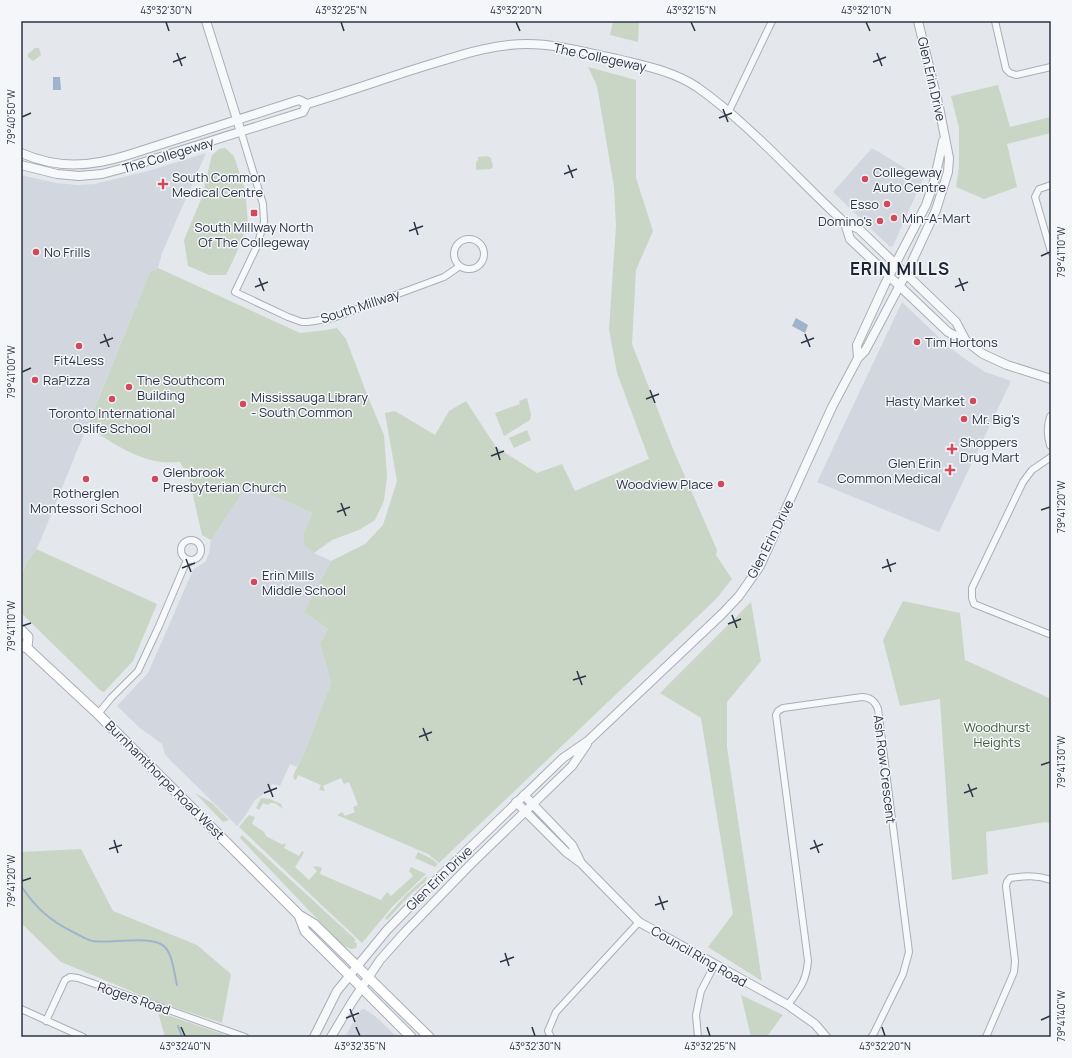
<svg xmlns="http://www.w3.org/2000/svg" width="1072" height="1058" font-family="Manrope,sans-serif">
	<rect width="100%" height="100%" fill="#e4e7ec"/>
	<path fill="#d2d6de" d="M 872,148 L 923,179 L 893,246 L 890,247 L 833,192 Z
		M 206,153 L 162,253 L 158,268 L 150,272 L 39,544 L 27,562 L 21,577 L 21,175 L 56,183 L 78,185 L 95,184 L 148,171 Z
		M 902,302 L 949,347 L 968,361 L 985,372 L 1011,381 L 939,532 L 817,482 Z
		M 248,484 L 312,513 L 304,532 L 314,553 L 331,561 L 304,612 L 328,629 L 320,644 L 331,683 L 305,751 L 297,767 L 290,764 L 280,786 L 272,784 L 269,790 L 255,800 L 245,816 L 237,826 L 169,759 L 165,754 L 162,744 L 140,728 L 117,706 L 148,673 L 193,570 L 206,561 L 209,553 L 211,540 Z
		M 364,1009 L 375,1016 L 397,1037 L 345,1037 L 355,1019 L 361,1010 Z"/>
	<path fill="#c9d6c5" d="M 613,21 L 639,21 L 638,42 L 610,35 Z
		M 35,48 L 39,48 L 41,55 L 33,61 L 28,57 L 28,54 Z
		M 588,67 L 636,80 L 636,178 L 653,231 L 636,270 L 632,344 L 673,449 L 717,550 L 716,555 L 732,579 L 716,599 L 439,863 L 428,854 L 337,815 L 342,812 L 345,816 L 355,812 L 353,807 L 358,805 L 349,782 L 344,784 L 341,778 L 323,786 L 325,791 L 319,790 L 321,785 L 298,775 L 296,780 L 294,779 L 293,776 L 305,751 L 331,683 L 320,644 L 328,629 L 304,612 L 331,561 L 365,544 L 383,525 L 397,481 L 385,413 L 395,411 L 435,435 L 449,411 L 466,401 L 496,447 L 537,473 L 562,464 L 575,491 L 649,459 L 617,373 L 609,329 L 616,226 L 614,187 L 597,86 Z
		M 998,85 L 1010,127 L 1051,117 L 1051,133 L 1007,144 L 1017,187 L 984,199 L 956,187 L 959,167 L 959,128 L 951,96 Z
		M 225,148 L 234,156 L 245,190 L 248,223 L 236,254 L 226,275 L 209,275 L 188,266 L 184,240 L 202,197 L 212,155 L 219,149 Z
		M 487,156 L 491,158 L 493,167 L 490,169 L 476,170 L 476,162 L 478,160 L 478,157 Z
		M 158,268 L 300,333 L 327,330 L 337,328 L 346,339 L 368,397 L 384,435 L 387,477 L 384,501 L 375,520 L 359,530 L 332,540 L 314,553 L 304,545 L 304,532 L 312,513 L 248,484 L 211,540 L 202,535 L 189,478 L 180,462 C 174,462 167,463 161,462 C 133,458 110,441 87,427 L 150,272 Z
		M 527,398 L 531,415 L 530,420 L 504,436 L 495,413 L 520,404 L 519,401 Z
		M 527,430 L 531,440 L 514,448 L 509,438 Z
		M 36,549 L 157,604 L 133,661 L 104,692 L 101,691 L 21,613 L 21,577 L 27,562 Z
		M 903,601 L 960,613 L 965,660 L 1049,698 L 1051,683 L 1051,824 L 1046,822 L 986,832 L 988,874 L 952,880 L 940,699 L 900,706 L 883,640 Z
		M 751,602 L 761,661 L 727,702 L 727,747 L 762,981 L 708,947 L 733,914 L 701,718 L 660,693 Z
		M 195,793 L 212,803 L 229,820 L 223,822 Z
		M 261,798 L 270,799 L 281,804 L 283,809 L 275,803 L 270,803 L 268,805 L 263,803 L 259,810 L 256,808 Z
		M 249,815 L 255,817 L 252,824 L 264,832 L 266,836 L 283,845 L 284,843 L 286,844 L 284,848 L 299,856 L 302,851 L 304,852 L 301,858 L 295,867 L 309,880 L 317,871 L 313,867 L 317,866 L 322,868 L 320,874 L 381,900 L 387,892 L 391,896 L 413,876 L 409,871 L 411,867 L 426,874 L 392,907 L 362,943 L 239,827 Z
		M 242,835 L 356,940 L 354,941 L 357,944 L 356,948 L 351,949 L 342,945 L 240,838 Z
		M 81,849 L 113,911 L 197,945 L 231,974 L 222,1023 L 155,1001 L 61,962 L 21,923 L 21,852 Z
		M 418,852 L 432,859 L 438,864 L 435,867 L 415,858 Z
		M 427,876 L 426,881 L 411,894 L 387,920 L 385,918 L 407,894 Z
		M 741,995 L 783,1015 L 768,1035 L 768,1037 L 751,1037 Z
		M 158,1012 L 223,1034 L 223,1037 L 165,1037 Z"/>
	<path fill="#9fb4cc" d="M 53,77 L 60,77 L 61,90 L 53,90 Z
		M 796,318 L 808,325 L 805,333 L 792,326 Z"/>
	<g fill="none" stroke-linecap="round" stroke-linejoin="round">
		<path stroke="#9fb4cc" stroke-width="2" d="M 21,886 C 36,908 49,920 73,932 C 79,935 85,939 92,941 C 109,944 153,934 165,947 C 173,956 174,973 177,985
			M 178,1026 L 182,1037"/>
		<g stroke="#a9aeb7" stroke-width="8">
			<path id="minor" d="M 995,21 L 1006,69 L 1010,73 L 1016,75 L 1051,67
				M 729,111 L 772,21
				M 241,132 L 263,204 L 264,222 L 257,246 L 235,292 L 288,317 L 302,322 L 308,322 L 333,318 L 444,277 L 460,266
				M 1051,185 L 1039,189 L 1035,197 L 1051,252
				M454 254a15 15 0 1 1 30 0a15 15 0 1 1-30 0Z
				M 1051,457 L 1032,470 L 1023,482 L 972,588 L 972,598 L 974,604 L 1049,634 L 1051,633
				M181 550a10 10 0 1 1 20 0a10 10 0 1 1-20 0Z
				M 98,714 L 111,698 L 138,671 L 159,626 L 187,560
				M 788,1005 C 800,988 806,982 808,961 L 776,715 L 778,711 L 783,708 L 862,697 C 870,697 875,701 878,709 L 909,952 L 903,974 L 873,1035 L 871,1037
				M 21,1009 L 83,1037
				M 46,1021 L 65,980 L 70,977 L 78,978 L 245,1037
				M 551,1037 L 548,1031 L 556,1012 L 639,922
				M 698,1037 L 696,1015 L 701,991 L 715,964
				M 986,1037 L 1014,972 L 1015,961 L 1006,886 L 1007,882 L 1010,878 C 1025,876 1037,875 1051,880"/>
		</g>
		<g stroke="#a9aeb7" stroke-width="10">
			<path id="tertiary" d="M 206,21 L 241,132
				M 21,153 C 58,169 90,167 128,155 L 299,100 L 307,104
				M 21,165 L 57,174 L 79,176 L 102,174 L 132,166 L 303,112 L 307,104 C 351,91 394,75 438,62 C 467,53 496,44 527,44 C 557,44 588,53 617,59 C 645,66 673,71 697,87 C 752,126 796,178 845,223 L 859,229 L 956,322 L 966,341
				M 845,223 L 850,239 L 948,332 L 966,341 L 983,354 L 1007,365 L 1051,379
				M 858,358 L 857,345 L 885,284 L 926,205 L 934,182 L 943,141
				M 1051,417 C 1048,426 1048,435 1051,445
				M 524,795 L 572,845 L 580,861
				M 516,802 L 566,852 L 581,863 L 639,922 L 788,1005 L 815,1024 L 826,1037
				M 314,1037 L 337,991 L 387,930 L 424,892 L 563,758 L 589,740 L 722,614 L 739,596 L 760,566 L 832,407 L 858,358 L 865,351 L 909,268 L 936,210 L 948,172 L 949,158 L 939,107 L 918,21
				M 331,1037 L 352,1002 L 380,960 L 405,932 L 470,865 L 572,766 L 587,744"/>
		</g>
		<g stroke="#a9aeb7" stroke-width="11">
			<path id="secondary" d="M 21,630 L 28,637 L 27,648
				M 21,646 L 27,648 L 98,714 L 299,915 L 314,924 L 429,1037
				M 299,915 L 305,931 L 411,1037"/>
		</g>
		<use href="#minor" stroke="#f7f8fa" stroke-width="6"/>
		<use href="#tertiary" stroke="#f7f8fa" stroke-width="8"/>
		<use href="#secondary" stroke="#fff" stroke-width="9"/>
	</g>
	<path fill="none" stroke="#2b3445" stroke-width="1.5" d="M 166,22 L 169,31M 341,22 L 344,31M 516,22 L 520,31M 691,22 L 695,31M 866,22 L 870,31M 177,53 L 182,66M 877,53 L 882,66M 173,62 L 186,57M 873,62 L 886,57M 723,109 L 728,122M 22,117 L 31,113M 719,118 L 732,113M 568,165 L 573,178M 564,174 L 577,169M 414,222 L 418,235M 409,231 L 423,226M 1041,256 L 1050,252M 259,278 L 264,291M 959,278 L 964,291M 255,287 L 268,282M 955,287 L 968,282M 104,334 L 109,347M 805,334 L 810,347M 100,343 L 113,338M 801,343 L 814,338M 22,372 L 31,368M 650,390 L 655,403M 646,399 L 659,394M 496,447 L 500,460M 491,456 L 504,451M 341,503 L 346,516M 1041,510 L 1050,507M 337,512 L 350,507M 186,559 L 191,572M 887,559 L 891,572M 182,568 L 195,563M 882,568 L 896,563M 732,615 L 737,628M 728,624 L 741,619M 22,626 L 31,623M 577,671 L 582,685M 573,680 L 586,676M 423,728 L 428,741M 419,737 L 432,732M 1041,765 L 1050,762M 268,784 L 273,797M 968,784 L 973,797M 264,793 L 277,788M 964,793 L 977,788M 114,840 L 118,853M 814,840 L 819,853M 109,849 L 122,845M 810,849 L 823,844M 22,881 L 31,878M 659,896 L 664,910M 655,905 L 668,901M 505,953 L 509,966M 500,962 L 514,957M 350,1009 L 355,1022M 346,1018 L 359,1013M 1041,1020 L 1050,1016M 181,1027 L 185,1036M 356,1027 L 360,1036M 532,1027 L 535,1036M 707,1027 L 710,1036M 882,1027 L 885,1036"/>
	<g fill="#d1495b" stroke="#f4f6f9" stroke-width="1.5">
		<circle cx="865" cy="179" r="4"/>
		<path d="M161 178h4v4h4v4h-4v4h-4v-4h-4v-4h4z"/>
		<circle cx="887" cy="204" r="4"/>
		<rect x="250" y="209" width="8" height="8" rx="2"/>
		<circle cx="894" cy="218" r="4"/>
		<circle cx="880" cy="221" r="4"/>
		<circle cx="36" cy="252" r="4"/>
		<circle cx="917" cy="342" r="4"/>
		<circle cx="79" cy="346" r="4"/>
		<circle cx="35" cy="380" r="4"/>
		<circle cx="129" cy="387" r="4"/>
		<circle cx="112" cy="399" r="4"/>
		<circle cx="973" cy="401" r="4"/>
		<circle cx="243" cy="404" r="4"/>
		<circle cx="964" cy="419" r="4"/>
		<path d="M950 443h4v4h4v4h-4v4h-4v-4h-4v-4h4z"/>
		<path d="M948 464h4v4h4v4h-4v4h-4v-4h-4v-4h4z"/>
		<circle cx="86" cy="479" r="4"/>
		<circle cx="155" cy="479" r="4"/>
		<circle cx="721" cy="484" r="4"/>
		<circle cx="254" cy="582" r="4"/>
	</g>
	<g text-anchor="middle" stroke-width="3" stroke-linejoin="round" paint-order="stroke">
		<g font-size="13" fill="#2b3445" stroke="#f4f6f9">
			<text transform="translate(600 57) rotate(12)" y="5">The Collegeway</text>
			<text transform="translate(932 79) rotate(77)" y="5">Glen Erin Drive</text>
			<text transform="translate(168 155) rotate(-17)" y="5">The Collegeway</text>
			<text transform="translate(360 306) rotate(-18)" y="5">South Millway</text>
			<text transform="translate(770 539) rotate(-63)" y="5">Glen Erin Drive</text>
			<text transform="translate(885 769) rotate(83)" y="5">Ash Row Crescent</text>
			<text transform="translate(165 780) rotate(45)" y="5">Burnhamthorpe Road West</text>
			<text transform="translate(439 878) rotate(-44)" y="5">Glen Erin Drive</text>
			<text transform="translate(699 956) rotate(30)" y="5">Council Ring Road</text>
			<text transform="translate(134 998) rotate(19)" y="5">Rogers Road</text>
		</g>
		<g font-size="13" fill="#2b3445" stroke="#f4f6f9" text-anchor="start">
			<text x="873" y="177">Collegeway<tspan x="873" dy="15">Auto Centre</tspan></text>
			<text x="172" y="182">South Common<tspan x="172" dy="15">Medical Centre</tspan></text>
			<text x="879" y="209" text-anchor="end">Esso</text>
			<text x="902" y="223">Min-A-Mart</text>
			<text x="872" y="226" text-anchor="end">Domino's</text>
			<text x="254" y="232" text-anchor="middle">South Millway North<tspan x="254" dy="15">Of The Collegeway</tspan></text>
			<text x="44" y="257">No Frills</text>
			<text x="925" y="347">Tim Hortons</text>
			<text x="79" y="365" text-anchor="middle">Fit4Less</text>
			<text x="43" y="385">RaPizza</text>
			<text x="137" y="385">The Southcom<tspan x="137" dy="15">Building</tspan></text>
			<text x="251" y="402">Mississauga Library<tspan x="251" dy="15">- South Common</tspan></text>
			<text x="965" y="406" text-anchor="end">Hasty Market</text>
			<text x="112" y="418" text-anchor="middle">Toronto International<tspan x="112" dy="15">Oslife School</tspan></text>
			<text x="972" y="424">Mr. Big's</text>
			<text x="960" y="447">Shoppers<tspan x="960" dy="15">Drug Mart</tspan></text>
			<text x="941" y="468" text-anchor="end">Glen Erin<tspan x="941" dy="15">Common Medical</tspan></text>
			<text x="163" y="477">Glenbrook<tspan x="163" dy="15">Presbyterian Church</tspan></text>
			<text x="713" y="489" text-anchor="end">Woodview Place</text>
			<text x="86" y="498" text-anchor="middle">Rotherglen<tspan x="86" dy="15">Montessori School</tspan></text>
			<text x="262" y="580">Erin Mills<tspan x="262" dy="15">Middle School</tspan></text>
		</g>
		<g font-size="13" fill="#3f6138" stroke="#f4f6f9">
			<text x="997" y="732">Woodhurst<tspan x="997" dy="15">Heights</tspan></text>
		</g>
		<g font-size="17" font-weight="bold" letter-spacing="1" fill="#1d2536" stroke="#f4f6f9">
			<text x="900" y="275">ERIN MILLS</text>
		</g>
	</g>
	<rect width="1072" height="1058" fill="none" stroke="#f4f6f9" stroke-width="44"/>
	<rect x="22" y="22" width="1028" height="1014" fill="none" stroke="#2b3445" stroke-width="1.5"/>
	<g font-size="10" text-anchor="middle" fill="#2b3445">
		<text x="166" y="14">43°32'30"N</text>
		<text x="341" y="14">43°32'25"N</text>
		<text x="516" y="14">43°32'20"N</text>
		<text x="691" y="14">43°32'15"N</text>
		<text x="866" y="14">43°32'10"N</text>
		<text transform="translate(11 117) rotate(-90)" y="4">79°40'50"W</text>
		<text transform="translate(1061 252) rotate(-90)" y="4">79°41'10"W</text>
		<text transform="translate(11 372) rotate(-90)" y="4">79°41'00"W</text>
		<text transform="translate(1061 507) rotate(-90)" y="4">79°41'20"W</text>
		<text transform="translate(11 626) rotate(-90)" y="4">79°41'10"W</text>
		<text transform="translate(1061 762) rotate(-90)" y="4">79°41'30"W</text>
		<text transform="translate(11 881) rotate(-90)" y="4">79°41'20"W</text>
		<text transform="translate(1061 1016) rotate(-90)" y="4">79°41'40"W</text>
		<text x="185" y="1050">43°32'40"N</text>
		<text x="360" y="1050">43°32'35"N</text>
		<text x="535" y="1050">43°32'30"N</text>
		<text x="710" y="1050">43°32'25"N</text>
		<text x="885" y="1050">43°32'20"N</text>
	</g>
</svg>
